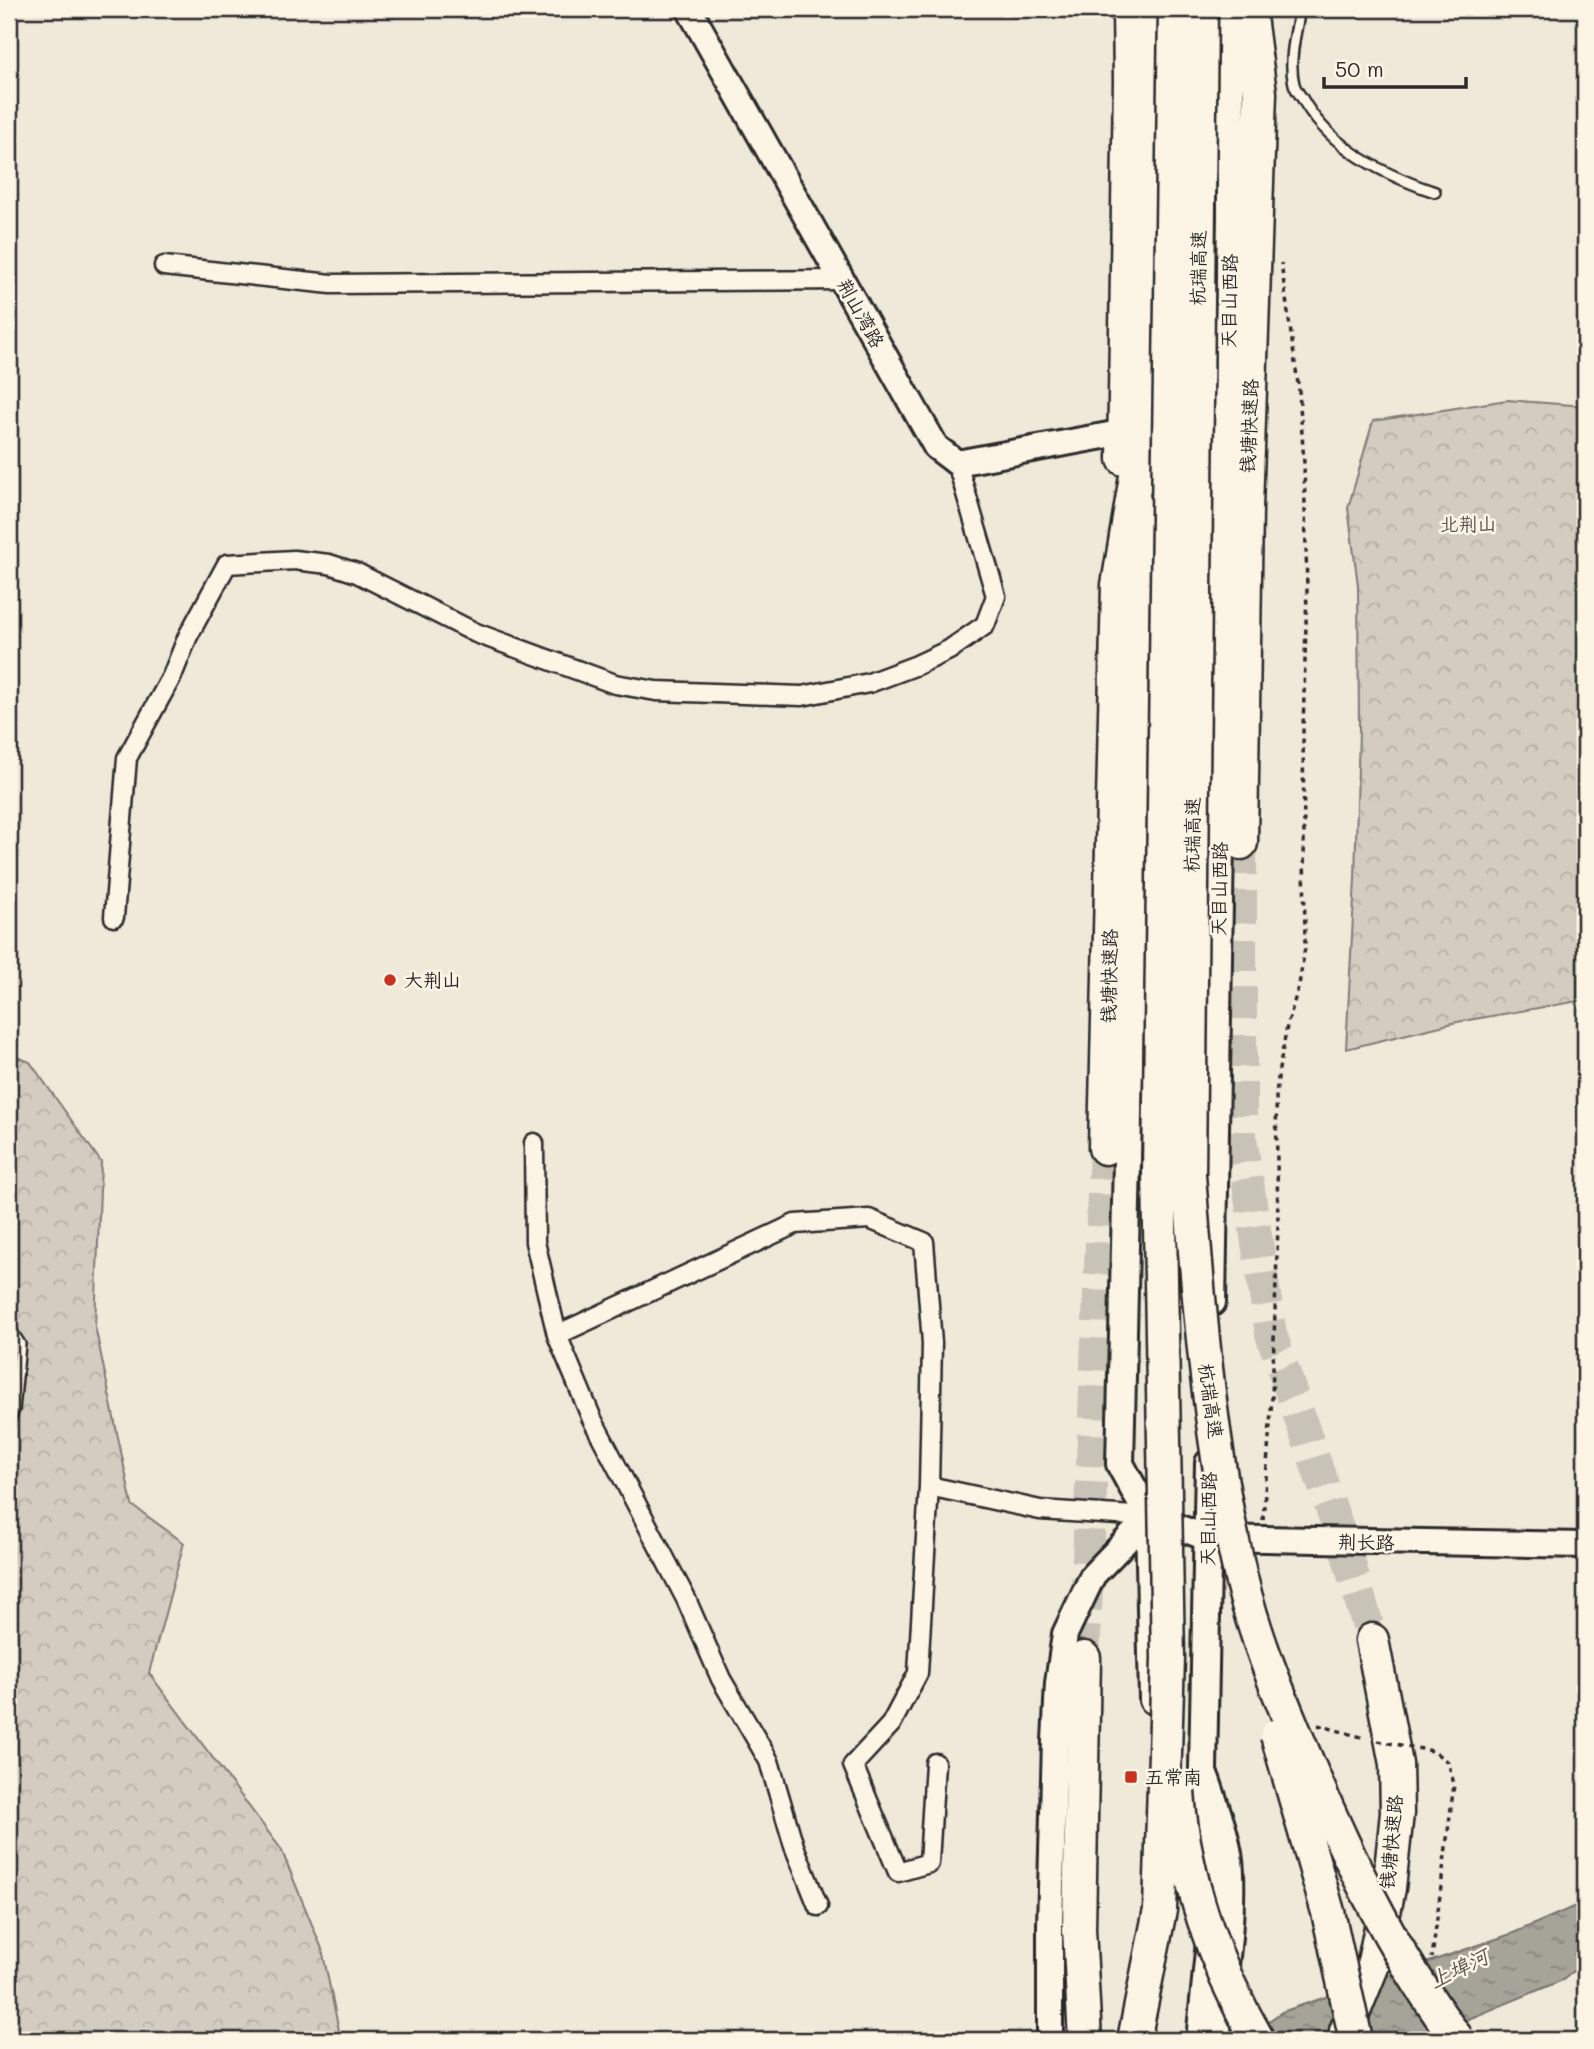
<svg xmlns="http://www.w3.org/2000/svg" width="1594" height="2049" font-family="Mali,'LXGW WenKai TC',sans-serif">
	<defs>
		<pattern id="forest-crowns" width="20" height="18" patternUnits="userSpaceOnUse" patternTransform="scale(1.75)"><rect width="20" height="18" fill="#d2cdc0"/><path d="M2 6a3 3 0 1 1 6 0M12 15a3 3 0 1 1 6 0" fill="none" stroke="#b4b0a5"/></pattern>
		<pattern id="water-ripples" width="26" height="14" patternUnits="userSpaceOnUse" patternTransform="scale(1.75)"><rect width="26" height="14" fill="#a6a399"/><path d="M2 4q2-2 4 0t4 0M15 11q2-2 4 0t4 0" fill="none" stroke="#87857d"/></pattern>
	</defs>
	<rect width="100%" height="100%" fill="#efe9da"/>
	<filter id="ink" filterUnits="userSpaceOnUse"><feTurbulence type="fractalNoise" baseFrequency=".0143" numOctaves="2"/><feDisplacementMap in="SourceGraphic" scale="14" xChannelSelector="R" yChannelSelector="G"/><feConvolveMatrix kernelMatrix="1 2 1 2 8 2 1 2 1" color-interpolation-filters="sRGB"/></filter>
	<g filter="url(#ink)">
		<path fill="url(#forest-crowns)" stroke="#7e7c76" stroke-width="2" d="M 1507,400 L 1585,406 L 1585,1000 L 1457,1022 L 1346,1049 L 1355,879 L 1359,729 L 1358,585 L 1348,508 L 1373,421 Z
			M 9,1054 L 30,1062 L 101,1162 L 95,1326 L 132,1505 L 184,1543 L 149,1673 L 281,1849 L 322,1949 L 341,2040 L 9,2040 Z"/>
		<path fill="url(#water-ripples)" stroke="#75736d" stroke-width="2" d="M 1585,1897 L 1585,1962 L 1563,1980 L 1418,2040 L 1241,2040 L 1282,2012 L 1511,1934 L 1578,1905 Z"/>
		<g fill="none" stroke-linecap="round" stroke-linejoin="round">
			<path stroke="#c8c3b7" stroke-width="32" stroke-dasharray="32 16" stroke-linecap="butt" d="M 1241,843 L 1241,1138 L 1271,1334 L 1347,1554 L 1372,1640
				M 1084,1658 L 1105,1148"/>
			<g stroke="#2b2b2b" stroke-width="14">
				<path id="lane" d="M 1300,9 C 1296,32 1288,61 1294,84 C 1295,88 1299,94 1302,98 C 1328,146 1384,175 1435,192
					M 9,1327 L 20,1344 L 14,1410 L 9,1421"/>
			</g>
			<g stroke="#2b2b2b" stroke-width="23">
				<path id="street" d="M 164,266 L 331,284 L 843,280
					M 114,917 L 127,758 L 172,676 L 188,636 L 227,564 L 294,560 L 329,564 L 357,573 L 476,633 L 615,684 L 656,691 L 802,696 L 869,683 L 917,665 L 949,650 L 985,625 L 996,596 L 957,463
					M 534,1143 L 535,1242 L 557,1335 L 795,1224 L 869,1219 L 924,1242 L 932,1343 L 929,1486 L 918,1673 L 891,1724 L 853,1765 L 898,1872 L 929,1863 L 935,1763
					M 557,1335 L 592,1419 L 686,1599 L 721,1679 L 769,1761 L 794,1846 L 818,1906
					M 929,1486 L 1040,1510 L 1149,1517"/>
			</g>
			<g stroke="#2b2b2b" stroke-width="30">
				<path id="secondary" d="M 689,9 L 936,447 L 957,463 L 1125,432
					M 1207,1779 C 1217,1809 1230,1842 1231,1873 C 1233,1929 1223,1985 1217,2040
					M 1050,2040 L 1050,1925 L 1055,1741 L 1058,1683 L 1065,1634 L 1093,1575 L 1149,1517 L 1208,1538 L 1585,1545"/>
			</g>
			<g stroke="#2b2b2b" stroke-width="32">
				<path id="primary" d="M 1143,448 L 1146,9
					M 1142,507 L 1120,1464 L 1149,1517 L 1153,1700
					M 1212,1302 L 1231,215 L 1230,9
					M 1200,2040 L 1210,1941 L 1203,1769 L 1209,1463"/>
			</g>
			<g stroke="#2b2b2b" stroke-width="37">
				<path id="highway" d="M 1124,459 L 1130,81 L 1129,9
					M 1241,843 L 1246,508 L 1260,93 L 1249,9
					M 1105,1148 L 1118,585 L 1144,428
					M 1084,1658 L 1079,1929 L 1085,2040
					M 1346,2031 L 1374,1962 L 1389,1888 L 1397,1813 L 1396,1764 L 1372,1640"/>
			</g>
			<path stroke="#2b2b2b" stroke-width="3.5" stroke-dasharray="5 5" stroke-linecap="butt" d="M 1263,1520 L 1272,1397 L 1278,1226 L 1276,1095 L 1279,1069 L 1287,1026 L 1299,985 L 1305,947 L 1303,730 L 1307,589 L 1304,463 L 1299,391 L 1281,263
				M 1318,1725 L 1365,1738"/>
			<use href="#lane" stroke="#fcf5e5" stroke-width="9"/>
			<use href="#street" stroke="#fcf5e5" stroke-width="18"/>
			<use href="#secondary" stroke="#fcf5e5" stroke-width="24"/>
			<use href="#primary" stroke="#fcf5e5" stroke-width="26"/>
			<use href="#highway" stroke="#fcf5e5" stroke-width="32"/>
			<g stroke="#2b2b2b" stroke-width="37" stroke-linecap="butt">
				<path id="highway-bridge" d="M 1201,9 L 1189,1175 C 1199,1309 1210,1446 1241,1578 C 1255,1637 1278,1692 1301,1747 C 1344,1850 1391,1951 1458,2040
					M 1277,1735 L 1328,1912 L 1356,2040
					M 1178,1792 C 1184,1879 1215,1966 1258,2040
					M 1134,2040 L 1160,1910 L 1168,1658 L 1159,1172 L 1175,9"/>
			</g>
			<path stroke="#2b2b2b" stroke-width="3.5" stroke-dasharray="5 5" stroke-linecap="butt" d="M 1378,1741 L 1433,1751 L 1448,1762 L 1454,1784 L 1432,1958"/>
			<use href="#highway-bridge" stroke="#fcf5e5" stroke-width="32"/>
		</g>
	</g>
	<g fill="#c8321e" stroke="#fcf5e5" stroke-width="2.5">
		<circle cx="390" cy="980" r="7"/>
		<rect x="1124" y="1770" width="14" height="14" rx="3.5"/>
	</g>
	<g text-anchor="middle" stroke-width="5" stroke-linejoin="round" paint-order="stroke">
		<g font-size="19" fill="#2b2b2b" stroke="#fcf5e5">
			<text transform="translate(1198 268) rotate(-89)" y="7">杭瑞高速</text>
			<text transform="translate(1229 301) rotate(-89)" y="7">天目山西路</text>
			<text transform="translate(861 313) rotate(61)" y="7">荆山湾路</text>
			<text transform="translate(1249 426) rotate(-88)" y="7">钱塘快速路</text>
			<text transform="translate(1192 835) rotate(-89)" y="7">杭瑞高速</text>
			<text transform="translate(1219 889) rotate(-89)" y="7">天目山西路</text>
			<text transform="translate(1109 976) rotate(-89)" y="7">钱塘快速路</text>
			<text transform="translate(1211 1401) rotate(82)" y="7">杭瑞高速</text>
			<text transform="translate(1208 1519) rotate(-89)" y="7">天目山西路</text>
			<text transform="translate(1366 1542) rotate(1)" y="7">荆长路</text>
			<text transform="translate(1391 1842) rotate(-85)" y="7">钱塘快速路</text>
		</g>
		<g font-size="19" fill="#555450" stroke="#fcf5e5">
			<text x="1468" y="531">北荆山</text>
		</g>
		<g font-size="19" fill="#2b2b2b" stroke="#fcf5e5" text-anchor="start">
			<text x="404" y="987">大荆山</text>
			<text x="1145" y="1784">五常南</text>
		</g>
		<g font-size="21" font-style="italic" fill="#565552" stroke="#fcf5e5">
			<text transform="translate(1459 1969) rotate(-26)" y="7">上埠河</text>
		</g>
	</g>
	<rect width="1594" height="2049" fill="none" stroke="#fcf5e5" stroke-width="35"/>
	<rect x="18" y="18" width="1559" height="2014" fill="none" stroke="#2b2b2b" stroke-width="2.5" filter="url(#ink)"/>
	<path d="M1324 77v10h142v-10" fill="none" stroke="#2b2b2b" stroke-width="3.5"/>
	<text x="1335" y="77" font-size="21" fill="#2b2b2b" stroke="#fcf5e5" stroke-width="5" paint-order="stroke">50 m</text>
</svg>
